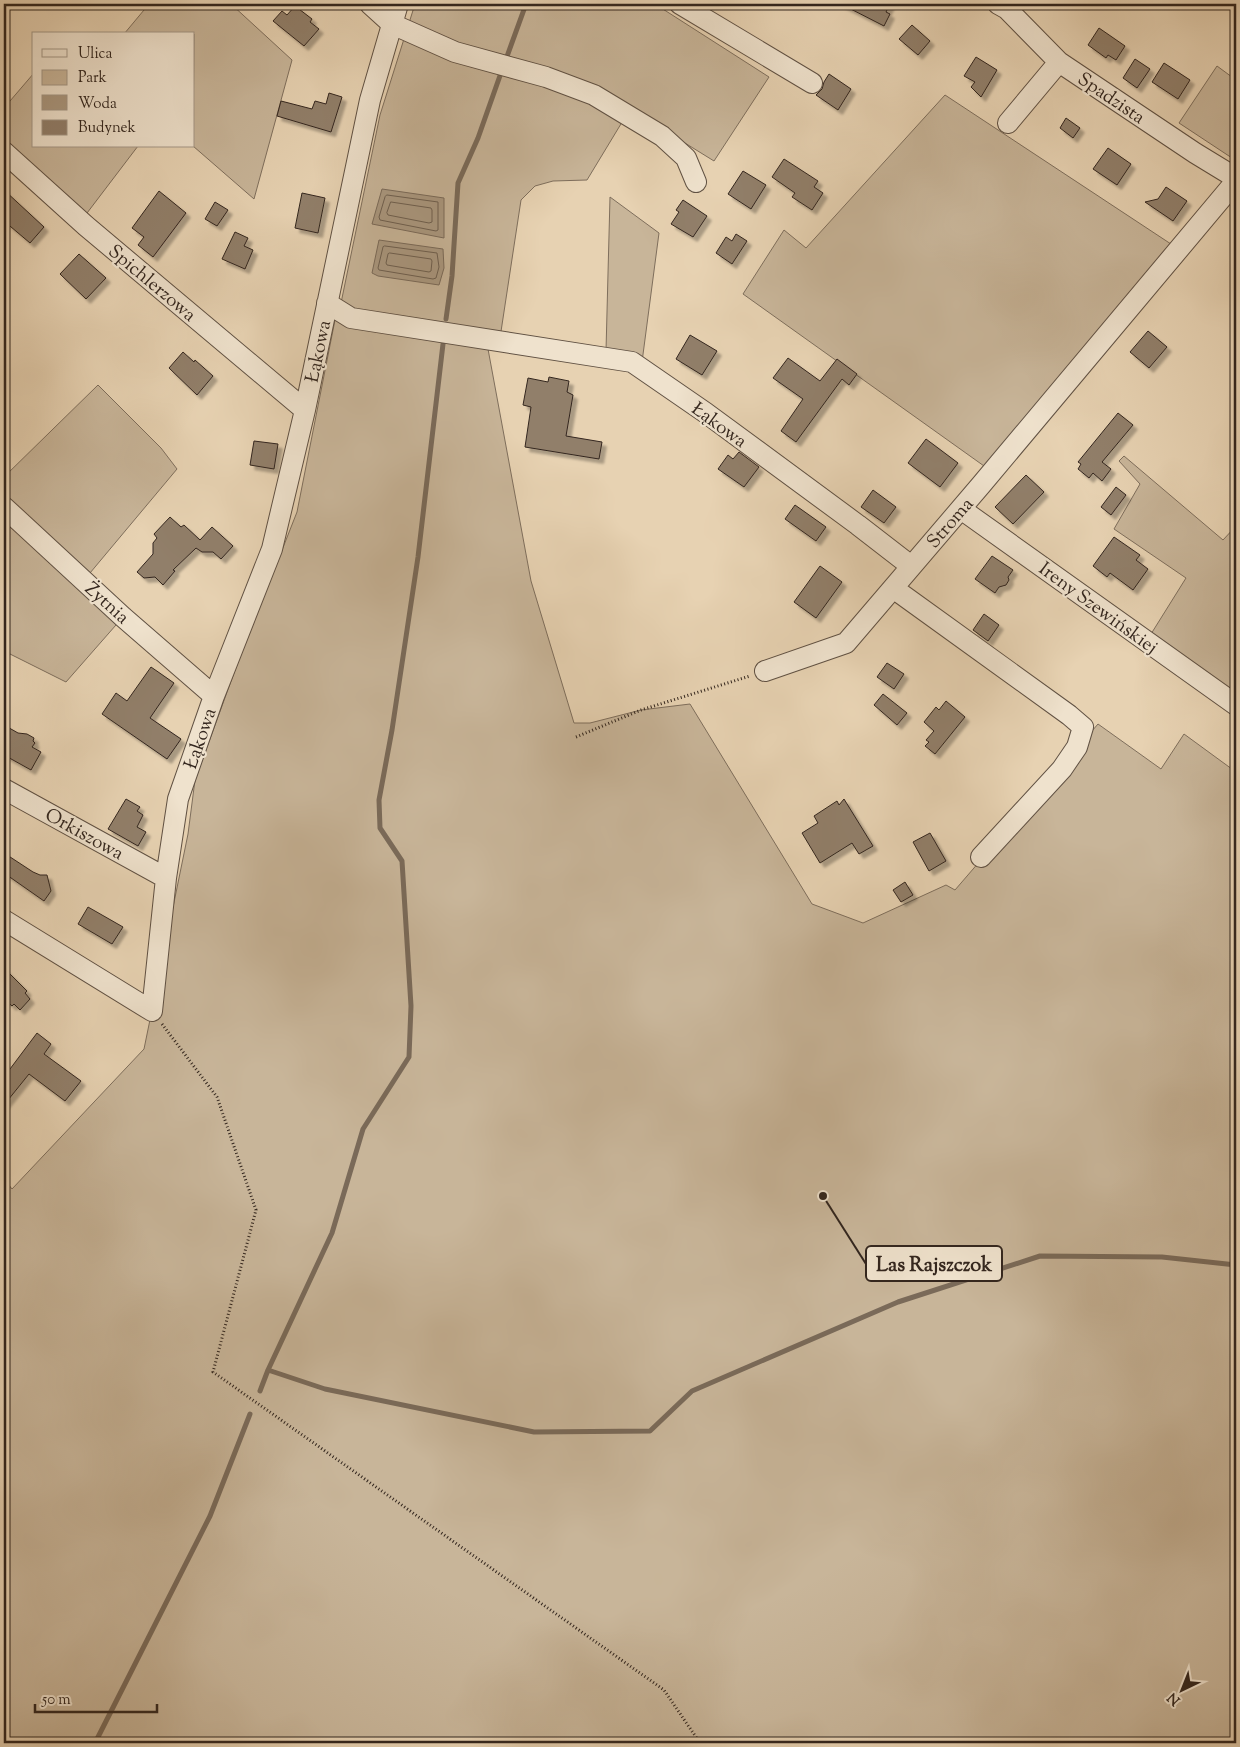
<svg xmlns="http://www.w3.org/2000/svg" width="1240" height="1747" font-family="'Sorts Mill Goudy',serif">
	<defs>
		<filter id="shadow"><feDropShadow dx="4.5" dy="4.5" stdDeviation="1" flood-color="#0004"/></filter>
	</defs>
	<rect width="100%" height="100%" fill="#e7d2b2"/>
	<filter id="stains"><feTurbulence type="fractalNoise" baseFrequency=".004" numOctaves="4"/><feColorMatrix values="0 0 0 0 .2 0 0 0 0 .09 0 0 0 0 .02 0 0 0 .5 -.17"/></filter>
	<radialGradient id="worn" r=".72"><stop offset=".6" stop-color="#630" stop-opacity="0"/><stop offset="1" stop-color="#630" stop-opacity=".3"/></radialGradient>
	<path fill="#c8b599" stroke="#7e6e5c" d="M 149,4 L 231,4 L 292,60 L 254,199 L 193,146 L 194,34 L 124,34 Z
		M 415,4 L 655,4 L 769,77 L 714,161 L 630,109 L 587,180 L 553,181 L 535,186 L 521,200 L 500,338 L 345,314 L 341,303 L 380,115 Z
		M 1217,66 L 1236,80 L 1236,158 L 1232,158 L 1179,123 Z
		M 34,73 L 34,146 L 138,146 L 84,217 L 4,142 L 4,108 Z
		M 945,95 L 1174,246 L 984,466 L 743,294 L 784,230 L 806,248 Z
		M 610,197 L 659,233 L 642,362 L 606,351 Z
		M 335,320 L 488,349 L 531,581 L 574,723 L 590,723 L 641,710 L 690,704 L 812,904 L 863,923 L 946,885 L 955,890 L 1098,724 L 1161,769 L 1184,734 L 1236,772 L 1236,1743 L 4,1743 L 4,1179 L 12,1189 L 144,1049 L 188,834 L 195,780 L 238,662 L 297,512 Z
		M 98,385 L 161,448 L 177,469 L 90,573 L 4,495 L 4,477 Z
		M 1124,456 L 1223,540 L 1236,526 L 1236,691 L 1235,693 L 1151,634 L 1186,578 L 1114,529 L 1140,484 L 1119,461 Z
		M 4,522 L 123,617 L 66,682 L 4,651 Z"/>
	<path fill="#aa9880" stroke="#7a6a59" d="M 382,189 L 444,198 L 444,238 L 372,224 Z
		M 379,240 L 443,249 L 444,268 L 439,285 L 378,276 L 372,273 Z"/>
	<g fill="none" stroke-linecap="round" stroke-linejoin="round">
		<path stroke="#6e5f4f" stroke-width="1" d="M 387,195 L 438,202 L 438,230 L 436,231 L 380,220 L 379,217 L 385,197 Z
			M 391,202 L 431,208 L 432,210 L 432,222 L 429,223 L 388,215 L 387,213 Z
			M 385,246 L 437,253 L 439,267 L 436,278 L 433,279 L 379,270 L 378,268 L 383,247 Z
			M 390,253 L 431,259 L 432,261 L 431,271 L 429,272 L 387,265 L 386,263 L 388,254 Z"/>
		<path stroke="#7a6a59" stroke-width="5" d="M 505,62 L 526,4
			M 446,319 L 452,276 L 458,183 L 478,138 L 502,70
			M 268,1370 L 325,1389 L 534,1432 L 650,1431 L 692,1391 L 898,1302 L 1040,1256 L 1162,1257 L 1236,1265
			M 260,1391 L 268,1370 L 332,1233 L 363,1129 L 409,1057 L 411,1006 L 402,861 L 380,828 L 379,800 L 392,730 L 418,557 L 443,344
			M 95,1743 L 210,1516 L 250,1414"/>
	</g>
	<path fill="#917f6b" stroke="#33261e" filter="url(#shadow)" d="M 841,4 L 890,4 L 886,12 L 890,14 L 884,26 Z
		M 295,6 L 312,19 L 310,22 L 319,29 L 304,46 L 273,21 L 282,11 L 287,15 Z
		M 912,25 L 930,41 L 918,55 L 899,39 Z
		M 1099,28 L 1125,46 L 1116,60 L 1108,55 L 1106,58 L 1088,45 Z
		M 976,57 L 997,70 L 981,97 L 971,87 L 975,82 L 964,76 Z
		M 1135,59 L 1150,69 L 1137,88 L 1123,78 Z
		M 1164,63 L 1190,80 L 1178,99 L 1152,82 Z
		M 829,74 L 851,89 L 838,110 L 816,95 L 822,89 L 824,82 Z
		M 329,93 L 342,97 L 331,132 L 277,116 L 281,101 L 312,109 L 315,101 L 326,104 Z
		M 1066,118 L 1080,128 L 1073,138 L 1060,128 Z
		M 1108,148 L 1131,164 L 1117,185 L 1093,169 Z
		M 784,159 L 818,181 L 814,187 L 823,193 L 812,210 L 792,197 L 795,193 L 772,177 Z
		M 743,171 L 766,185 L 751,209 L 728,194 Z
		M 1166,187 L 1187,201 L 1173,221 L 1145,202 L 1158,199 Z
		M 4,190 L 44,227 L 30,243 L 4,221 Z
		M 159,191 L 186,213 L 153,257 L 138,245 L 144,237 L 132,228 Z
		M 302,193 L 325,198 L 318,233 L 295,228 Z
		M 683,200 L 707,216 L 693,237 L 671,224 L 679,212 L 676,210 Z
		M 215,202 L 228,210 L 217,226 L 205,219 Z
		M 235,232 L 248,238 L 244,246 L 253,250 L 245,269 L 222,259 Z
		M 736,234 L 747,241 L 732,264 L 716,253 L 726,237 L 732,241 Z
		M 79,254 L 106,278 L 86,299 L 60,274 Z
		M 1148,331 L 1167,347 L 1149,368 L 1130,352 Z
		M 690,335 L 717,351 L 702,375 L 676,359 Z
		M 183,352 L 194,362 L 195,360 L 213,376 L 197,395 L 169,368 Z
		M 788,358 L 820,381 L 837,359 L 857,374 L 849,385 L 842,379 L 796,442 L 781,431 L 803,399 L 773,378 Z
		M 549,377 L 569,381 L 567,392 L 573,395 L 566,436 L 602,442 L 599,459 L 525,447 L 531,407 L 523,405 L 528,378 L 548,382 Z
		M 1118,413 L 1133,425 L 1102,462 L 1111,469 L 1102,481 L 1093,473 L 1089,478 L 1078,469 L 1081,464 L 1078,462 Z
		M 926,439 L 958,463 L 940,487 L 908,463 Z
		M 254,441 L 278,444 L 274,469 L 250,465 Z
		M 739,452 L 759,467 L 744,487 L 718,469 L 728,455 L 733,459 Z
		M 1026,475 L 1044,492 L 1013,524 L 995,507 Z
		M 1116,487 L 1126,495 L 1111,515 L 1101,507 Z
		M 873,490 L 896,507 L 884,523 L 861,507 Z
		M 795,505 L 826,527 L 816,541 L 785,519 Z
		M 170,517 L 181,527 L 184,525 L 200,540 L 212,527 L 233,546 L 221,559 L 213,552 L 202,552 L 196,548 L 173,570 L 175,571 L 163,585 L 155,577 L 144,578 L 137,572 L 153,554 L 153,543 L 157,538 L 154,534 Z
		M 1114,537 L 1140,555 L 1136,560 L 1148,569 L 1133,590 L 1110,573 L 1107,577 L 1093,566 Z
		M 992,556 L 1013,570 L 1008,577 L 1009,580 L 1006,585 L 999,587 L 995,593 L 975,579 Z
		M 820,566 L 842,582 L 816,618 L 794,602 Z
		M 984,614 L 999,625 L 988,641 L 973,630 Z
		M 887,663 L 904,674 L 894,689 L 877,677 Z
		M 151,667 L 174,683 L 150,718 L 181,739 L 167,759 L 102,714 L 116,693 L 127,701 Z
		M 883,694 L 907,713 L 897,725 L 874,705 Z
		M 946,701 L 965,717 L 935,754 L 925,746 L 929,742 L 926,740 L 934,731 L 924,722 L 936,707 L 939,710 Z
		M 4,725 L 18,733 L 27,734 L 34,738 L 33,741 L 35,743 L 32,747 L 41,752 L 31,770 L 4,755 Z
		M 126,799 L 140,807 L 137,811 L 143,815 L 137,827 L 146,832 L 138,846 L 108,829 Z
		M 844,799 L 873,846 L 859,854 L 852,843 L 820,863 L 802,833 L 818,823 L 814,816 L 837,801 L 839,805 Z
		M 930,833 L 946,861 L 929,871 L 913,842 Z
		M 4,853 L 33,872 L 40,875 L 47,875 L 51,891 L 44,901 L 4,873 Z
		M 905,882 L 913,895 L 901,902 L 893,890 Z
		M 88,907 L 123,927 L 112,944 L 78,924 Z
		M 4,968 L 27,991 L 25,993 L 30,999 L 20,1010 L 14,1004 L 12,1006 L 4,999 Z
		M 37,1033 L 51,1044 L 44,1054 L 81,1081 L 65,1101 L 29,1074 L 4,1105 L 4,1077 Z"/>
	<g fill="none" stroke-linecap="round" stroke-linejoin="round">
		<g stroke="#605143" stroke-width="22">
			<path id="minor" d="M 370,4 L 392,24 L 455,52 L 546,77 L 594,95 L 662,136 L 686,158 L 696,182
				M 680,4 L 812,83
				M 998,4 L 1007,9 L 1059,62 L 1195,153 L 1236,178
				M 1008,123 L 1059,62
				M 4,152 L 86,226 L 305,410
				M 327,303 L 351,318 L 632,362 L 706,413 L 858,525 L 911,566
				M 4,507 L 123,617 L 214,696
				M 961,509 L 1236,705
				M 893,588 L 1069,715 L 1083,727 L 1077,747 L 1062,769 L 981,857
				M 765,671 L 846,643 L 981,485 L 1236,181
				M 4,789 L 166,878
				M 4,920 L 152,1011 L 166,878 L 178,799 L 214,696 L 272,549 L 305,410 L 370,100 L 398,4"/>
		</g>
		<path stroke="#33261e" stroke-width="3" stroke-dasharray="1 2.5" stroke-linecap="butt" d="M 576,737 L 641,710 L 750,676
			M 162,1024 L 217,1097 L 256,1210 L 213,1372 L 664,1690 L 700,1743"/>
		<use href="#minor" stroke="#efe2cd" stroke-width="20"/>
	</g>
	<g text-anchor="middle" stroke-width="4.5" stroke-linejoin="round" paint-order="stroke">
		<g font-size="19" fill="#33261e" stroke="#efe2cd">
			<text transform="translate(1112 97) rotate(34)" y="7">Spadzista</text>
			<text transform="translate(153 282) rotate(40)" y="7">Spichlerzowa</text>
			<text transform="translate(317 351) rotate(-78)" y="7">Łąkowa</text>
			<text transform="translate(720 424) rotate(36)" y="7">Łąkowa</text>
			<text transform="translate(949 522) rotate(-49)" y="7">Stroma</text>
			<text transform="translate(108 602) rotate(42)" y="7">Żytnia</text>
			<text transform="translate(1099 607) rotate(36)" y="7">Ireny Szewińskiej</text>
			<text transform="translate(199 738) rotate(-71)" y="7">Łąkowa</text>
			<text transform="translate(85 833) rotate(29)" y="7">Orkiszowa</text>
		</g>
	</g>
	<path fill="none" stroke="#33261e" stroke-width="2" d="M823 1196L866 1264"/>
	<circle fill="#33261e" stroke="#efe2cd" stroke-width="2" cx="823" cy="1196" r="5"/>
	<rect fill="#efe2cd" stroke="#33261e" stroke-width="2" x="866" y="1246" width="136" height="35" rx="5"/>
	<g font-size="20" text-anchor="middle" font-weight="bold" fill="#33261e">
		<text x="934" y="1271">Las Rajszczok</text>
	</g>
	<rect width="1240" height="1747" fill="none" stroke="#e7d2b2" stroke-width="20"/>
	<rect x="5" y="5" width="1230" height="1737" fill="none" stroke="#33261e" stroke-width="2.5"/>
	<rect x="10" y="10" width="1220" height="1727" fill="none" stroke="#33261e"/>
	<rect x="32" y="32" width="162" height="115" fill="#efe2cd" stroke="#a49787"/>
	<rect x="42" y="49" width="25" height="8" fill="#efe2cd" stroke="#a49787"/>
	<text x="78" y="58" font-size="15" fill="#33261e">Ulica</text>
	<rect x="42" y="70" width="25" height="15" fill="#c8b599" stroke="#a49787"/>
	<text x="78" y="82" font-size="15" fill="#33261e">Park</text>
	<rect x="42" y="95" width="25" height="15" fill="#aa9880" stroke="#a49787"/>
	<text x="78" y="108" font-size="15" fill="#33261e">Woda</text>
	<rect x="42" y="120" width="25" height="15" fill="#917f6b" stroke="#a49787"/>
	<text x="78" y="132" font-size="15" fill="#33261e">Budynek</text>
	<g transform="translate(1182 1690) rotate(223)" stroke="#efe2cd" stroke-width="4" paint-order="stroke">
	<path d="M0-4L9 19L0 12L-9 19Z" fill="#33261e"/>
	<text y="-8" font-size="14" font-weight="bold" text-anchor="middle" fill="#33261e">N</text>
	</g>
	<path d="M35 1704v8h122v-8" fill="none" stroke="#33261e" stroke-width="2.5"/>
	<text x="42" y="1704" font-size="15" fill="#33261e" stroke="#efe2cd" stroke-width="4" paint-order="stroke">50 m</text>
	<rect width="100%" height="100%" filter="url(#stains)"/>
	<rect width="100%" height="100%" fill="url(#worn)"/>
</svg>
